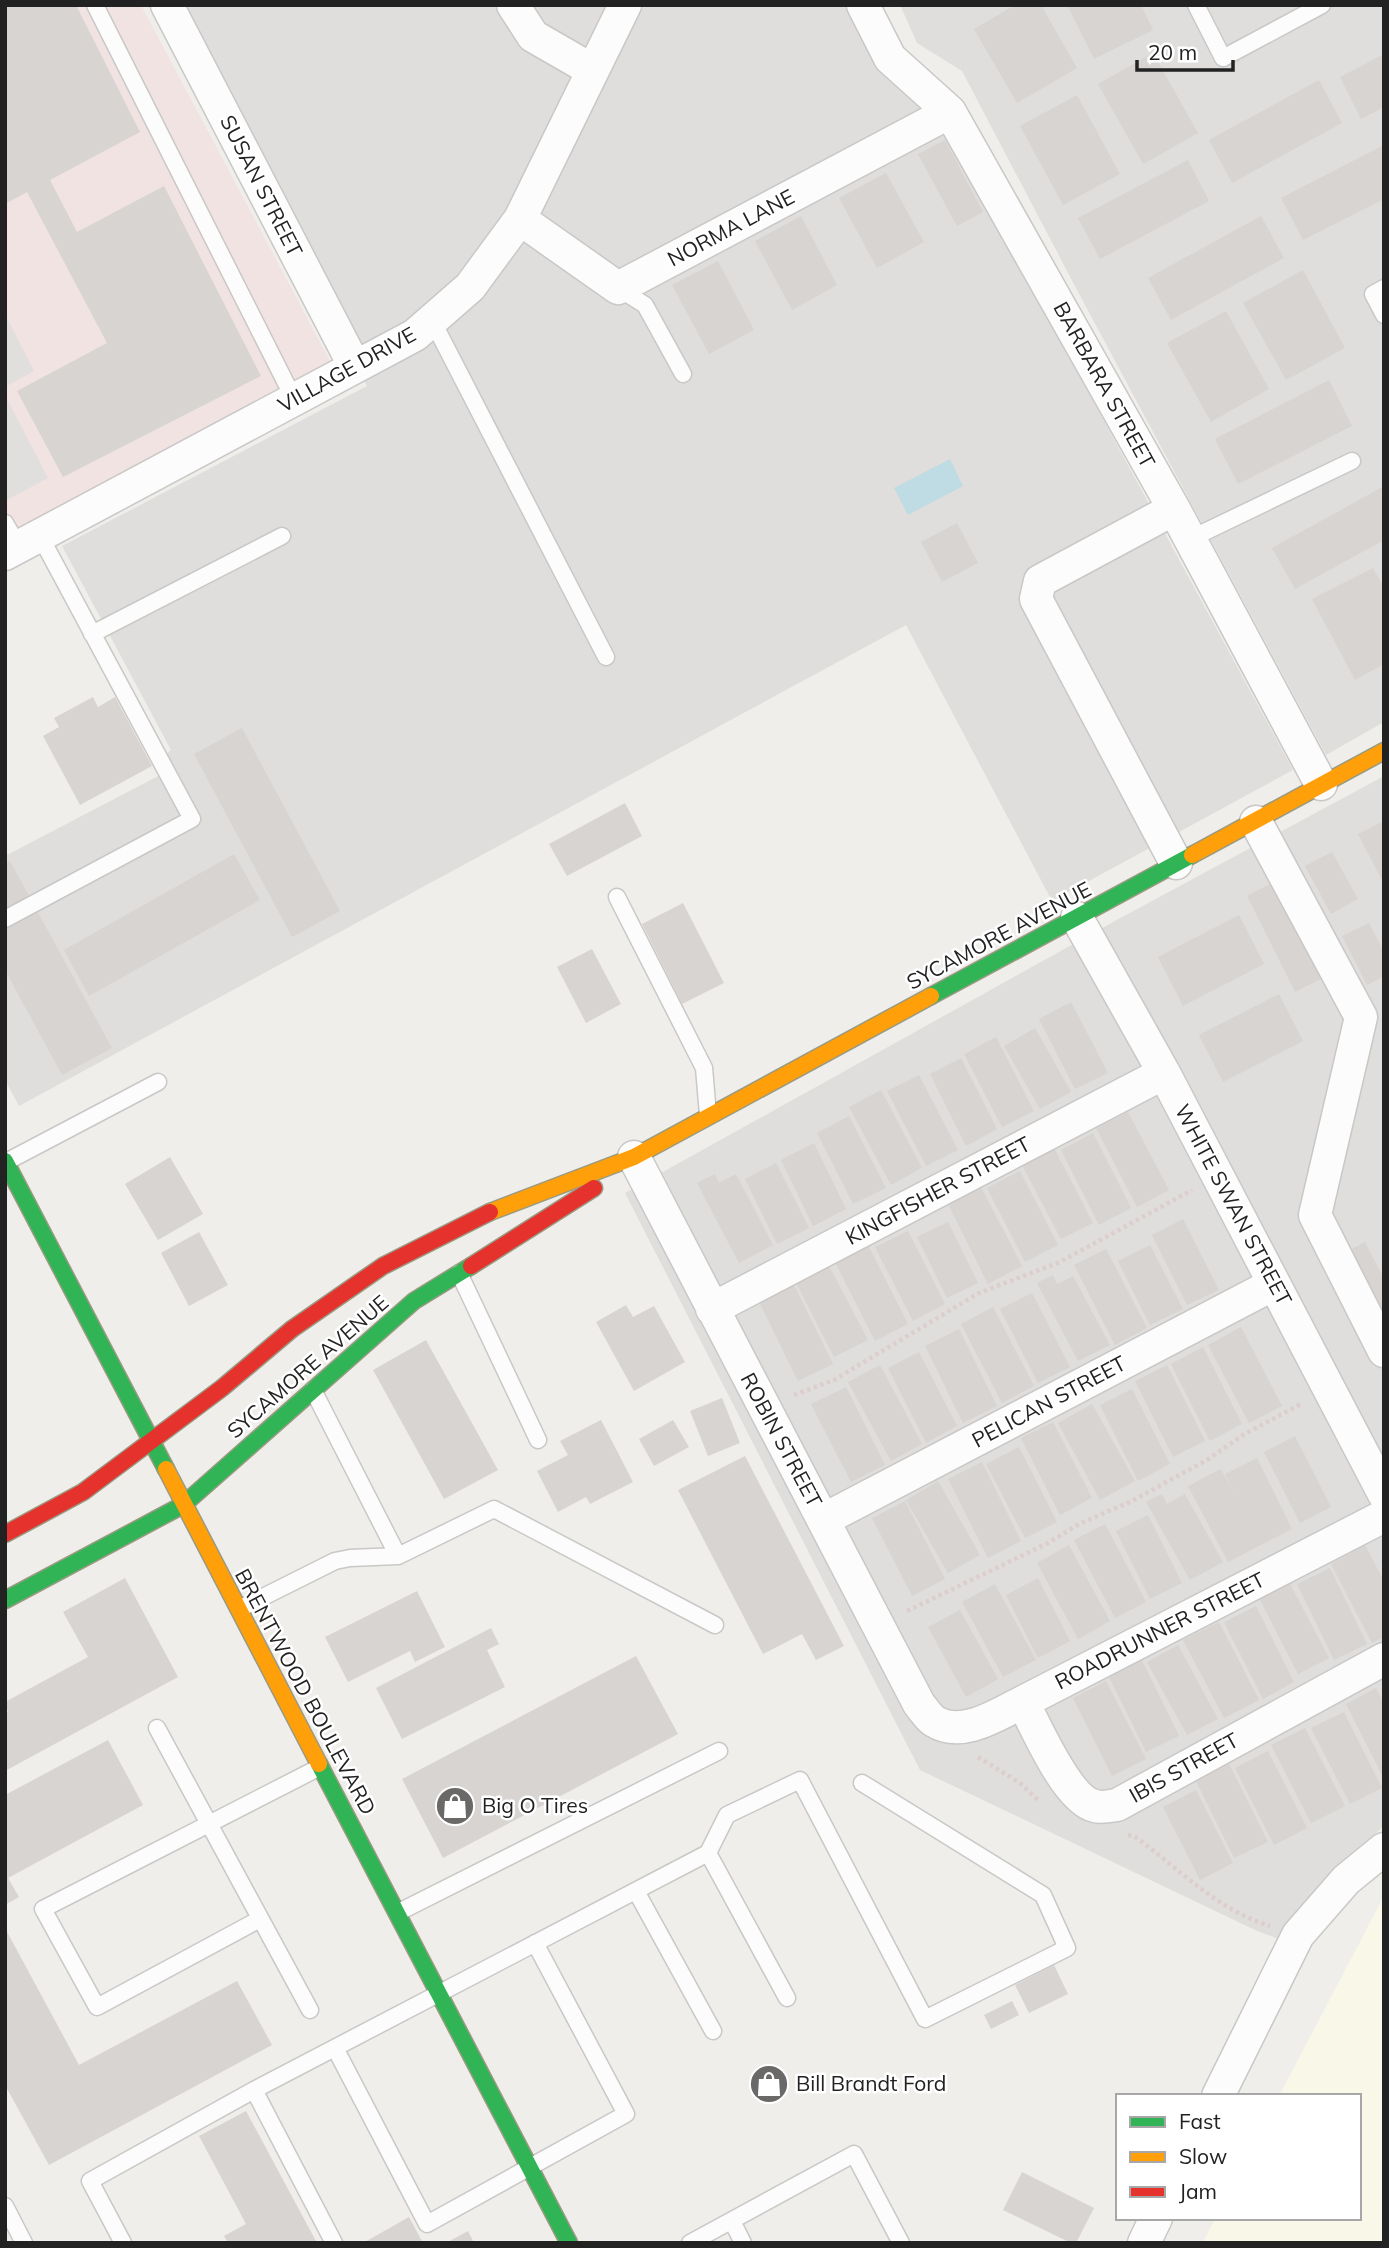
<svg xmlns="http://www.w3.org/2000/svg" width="1389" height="2248" font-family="Mulish,sans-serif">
	<rect width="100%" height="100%" fill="#f0eeeb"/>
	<path fill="#dfdedc" d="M 171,5 L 879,5 L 1293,770 L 1052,901 L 906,625 L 19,1106 L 5,1080 L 5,856 L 162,774 L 156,762 L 171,750 L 62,546 L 367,386 Z
		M 900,5 L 1384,5 L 1384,722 L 1326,755 L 1077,290 L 962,71 L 917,43 Z
		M 1384,776 L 1384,1826 L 1322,1881 L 1279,1939 L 1255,1930 L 920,1770 L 625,1193 L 1113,922 Z"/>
	<path fill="#f1e3e1" d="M 5,5 L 141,5 L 331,363 L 5,535 Z"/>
	<path fill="#f8f7e8" d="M 1384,1896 L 1384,2243 L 1203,2243 L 1215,2218 L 1359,2218 L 1359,2096 L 1279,2096 Z"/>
	<path fill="#e0dfde" d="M 5,314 L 34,371 L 5,387 Z
		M 5,395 L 48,478 L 5,501 Z"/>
	<path fill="#bfdbe3" d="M 950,459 L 963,486 L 908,515 L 894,488 Z"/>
	<path fill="#d7d4d2" d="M 5,5 L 76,5 L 140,132 L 50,180 L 77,232 L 164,186 L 261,376 L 63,477 L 17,391 L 107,343 L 27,192 L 5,204 Z
		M 1015,5 L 1041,5 L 1077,68 L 1017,103 L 974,29 Z
		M 1067,5 L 1141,5 L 1153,30 L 1094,59 Z
		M 1153,53 L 1198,133 L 1143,164 L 1098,84 Z
		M 1384,54 L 1384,107 L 1361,119 L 1340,77 Z
		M 1319,80 L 1342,123 L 1232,183 L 1209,140 Z
		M 1077,95 L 1120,174 L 1063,205 L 1020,126 Z
		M 945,140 L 983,212 L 957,226 L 918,154 Z
		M 1384,145 L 1384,199 L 1303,240 L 1281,198 Z
		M 1188,160 L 1209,201 L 1100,259 L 1078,218 Z
		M 886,173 L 924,242 L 877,268 L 839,198 Z
		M 801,216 L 837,285 L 792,310 L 755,241 Z
		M 1261,216 L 1284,258 L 1171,320 L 1148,278 Z
		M 718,261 L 754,330 L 709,354 L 672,285 Z
		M 1303,270 L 1345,348 L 1286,380 L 1243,303 Z
		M 1226,311 L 1269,389 L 1211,422 L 1167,343 Z
		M 1329,380 L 1352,426 L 1238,484 L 1215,439 Z
		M 1384,486 L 1384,540 L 1295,589 L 1272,548 Z
		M 957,523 L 978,563 L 942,582 L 921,542 Z
		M 1373,568 L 1384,588 L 1384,664 L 1355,680 L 1312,599 Z
		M 93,697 L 98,707 L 115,697 L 152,766 L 80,805 L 43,736 L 59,727 L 54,718 Z
		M 242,728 L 340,911 L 292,937 L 194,754 Z
		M 625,803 L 642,836 L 567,876 L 549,844 Z
		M 1384,821 L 1384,884 L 1358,834 Z
		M 1332,852 L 1358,899 L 1331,914 L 1305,866 Z
		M 234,854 L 260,900 L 89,996 L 64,950 Z
		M 10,861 L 112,1048 L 62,1075 L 5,970 L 5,864 Z
		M 1274,882 L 1323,978 L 1295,992 L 1247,896 Z
		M 683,903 L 724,983 L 682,1004 L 642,924 Z
		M 1239,915 L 1264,964 L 1183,1006 L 1158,957 Z
		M 1369,923 L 1384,952 L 1384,976 L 1367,985 L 1342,936 Z
		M 592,949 L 621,1004 L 586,1023 L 557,967 Z
		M 1279,994 L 1303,1041 L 1223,1082 L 1199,1035 Z
		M 1071,1002 L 1108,1073 L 1075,1089 L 1039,1019 Z
		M 1035,1028 L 1071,1092 L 1040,1109 L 1004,1046 Z
		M 996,1037 L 1034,1111 L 1002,1127 L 964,1054 Z
		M 961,1058 L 997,1129 L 966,1146 L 930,1074 Z
		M 919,1075 L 958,1150 L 926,1166 L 887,1091 Z
		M 881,1090 L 922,1168 L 891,1185 L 849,1107 Z
		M 1128,1112 L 1169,1190 L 1137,1207 L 1096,1128 Z
		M 849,1116 L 886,1188 L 853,1204 L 817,1133 Z
		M 1093,1133 L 1131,1208 L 1099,1225 L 1061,1150 Z
		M 814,1143 L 846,1209 L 813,1226 L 781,1160 Z
		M 1054,1148 L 1093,1223 L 1061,1239 L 1022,1165 Z
		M 170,1157 L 203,1214 L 158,1240 L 125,1184 Z
		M 776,1163 L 809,1228 L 777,1244 L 745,1179 Z
		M 1020,1171 L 1058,1245 L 1025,1262 L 987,1188 Z
		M 715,1174 L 719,1183 L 736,1174 L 773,1245 L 739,1263 L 697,1183 Z
		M 981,1187 L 1022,1266 L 988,1284 L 948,1204 Z
		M 1183,1219 L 1219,1290 L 1187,1305 L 1152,1235 Z
		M 948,1222 L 978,1283 L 947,1298 L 917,1237 Z
		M 908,1231 L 945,1304 L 913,1321 L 875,1247 Z
		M 199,1232 L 228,1285 L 189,1306 L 161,1253 Z
		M 1365,1242 L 1384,1279 L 1384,1322 L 1338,1256 Z
		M 868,1245 L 908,1324 L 875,1341 L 835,1262 Z
		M 1150,1245 L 1183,1309 L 1150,1325 L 1118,1261 Z
		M 1106,1249 L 1147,1328 L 1115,1345 L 1074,1265 Z
		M 828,1264 L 868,1340 L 834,1357 L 795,1281 Z
		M 1053,1275 L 1057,1284 L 1073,1276 L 1110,1345 L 1078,1361 L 1037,1283 Z
		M 794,1285 L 833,1364 L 798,1381 L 759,1302 Z
		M 1032,1293 L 1070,1367 L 1038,1383 L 1000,1309 Z
		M 626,1305 L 633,1317 L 654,1306 L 685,1362 L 634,1391 L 596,1322 Z
		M 993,1307 L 1034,1386 L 1002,1403 L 961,1324 Z
		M 1241,1327 L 1282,1406 L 1249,1423 L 1208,1345 Z
		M 959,1329 L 997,1406 L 963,1423 L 925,1346 Z
		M 426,1340 L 498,1470 L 444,1499 L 373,1370 Z
		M 1203,1347 L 1242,1424 L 1210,1441 L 1171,1364 Z
		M 919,1352 L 957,1426 L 926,1443 L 888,1368 Z
		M 880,1365 L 922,1444 L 891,1461 L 848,1382 Z
		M 1167,1365 L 1205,1441 L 1173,1457 L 1135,1381 Z
		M 846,1387 L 885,1465 L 851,1482 L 811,1404 Z
		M 1132,1389 L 1170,1464 L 1138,1481 L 1100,1405 Z
		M 722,1398 L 740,1443 L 708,1456 L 690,1411 Z
		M 1092,1404 L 1135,1481 L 1100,1500 L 1058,1423 Z
		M 601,1420 L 633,1482 L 590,1504 L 586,1497 L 558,1512 L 537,1471 L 568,1455 L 560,1441 Z
		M 673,1420 L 689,1447 L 654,1466 L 639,1439 Z
		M 1053,1422 L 1092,1498 L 1060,1515 L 1021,1438 Z
		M 1295,1436 L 1331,1507 L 1300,1523 L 1264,1452 Z
		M 1019,1447 L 1057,1522 L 1025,1538 L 986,1464 Z
		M 745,1456 L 844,1646 L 816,1660 L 802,1634 L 763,1654 L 678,1490 Z
		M 1257,1458 L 1292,1529 L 1228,1562 L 1188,1486 L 1221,1469 L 1236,1497 L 1225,1474 Z
		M 982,1462 L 1021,1541 L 988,1558 L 948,1479 Z
		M 938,1481 L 980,1555 L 948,1573 L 906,1500 Z
		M 1162,1494 L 1167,1504 L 1185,1494 L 1223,1562 L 1190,1580 L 1146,1502 Z
		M 905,1501 L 945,1579 L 912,1596 L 872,1518 Z
		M 1148,1515 L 1182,1583 L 1150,1599 L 1116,1531 Z
		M 1105,1524 L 1146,1602 L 1115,1618 L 1074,1540 Z
		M 1069,1545 L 1110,1621 L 1078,1639 L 1037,1563 Z
		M 1365,1545 L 1384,1581 L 1384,1637 L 1372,1643 L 1331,1564 Z
		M 1330,1568 L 1367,1644 L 1334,1660 L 1297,1584 Z
		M 125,1578 L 178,1677 L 5,1771 L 5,1713 L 8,1712 L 5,1702 L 88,1657 L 63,1612 Z
		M 1038,1578 L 1070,1641 L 1038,1658 L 1006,1595 Z
		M 1289,1582 L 1329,1658 L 1298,1674 L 1259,1598 Z
		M 995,1584 L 1036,1660 L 1003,1677 L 962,1602 Z
		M 417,1591 L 445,1647 L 415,1662 L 410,1651 L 348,1682 L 325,1637 Z
		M 1256,1606 L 1294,1682 L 1263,1699 L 1224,1622 Z
		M 960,1610 L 998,1679 L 966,1697 L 928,1627 Z
		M 1219,1622 L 1259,1700 L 1224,1718 L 1183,1640 Z
		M 491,1628 L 499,1644 L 487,1650 L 505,1687 L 402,1739 L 376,1688 Z
		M 1178,1645 L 1218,1719 L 1187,1735 L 1147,1662 Z
		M 636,1656 L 678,1734 L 443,1858 L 402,1779 Z
		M 1141,1658 L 1179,1736 L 1146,1752 L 1108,1675 Z
		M 1106,1681 L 1146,1759 L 1112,1776 L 1073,1698 Z
		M 1376,1688 L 1384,1704 L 1384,1779 L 1346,1704 Z
		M 1344,1712 L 1382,1788 L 1350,1804 L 1311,1728 Z
		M 1305,1728 L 1345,1806 L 1311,1823 L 1271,1745 Z
		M 108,1740 L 143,1805 L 8,1878 L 19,1897 L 5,1905 L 5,1795 Z
		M 1268,1751 L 1307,1828 L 1274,1845 L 1235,1768 Z
		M 1229,1764 L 1268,1842 L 1234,1858 L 1196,1781 Z
		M 1196,1790 L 1233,1863 L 1200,1880 L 1163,1807 Z
		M 5,1928 L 79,2065 L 237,1981 L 272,2045 L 49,2165 L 5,2085 Z
		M 1054,1965 L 1068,1994 L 1029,2013 L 1015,1985 Z
		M 1012,2001 L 1019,2015 L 991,2029 L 984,2015 Z
		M 246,2111 L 317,2243 L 228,2243 L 224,2236 L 246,2224 L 199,2136 Z
		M 1022,2172 L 1094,2208 L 1076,2243 L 1071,2243 L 1003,2210 Z
		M 409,2217 L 423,2243 L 363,2243 Z
		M 468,2231 L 474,2243 L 446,2243 Z"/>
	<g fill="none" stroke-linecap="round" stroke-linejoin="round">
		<g stroke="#c9c8c7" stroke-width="19">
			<path id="lane" d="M 95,5 L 294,399
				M 1196,5 L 1223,58 L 1322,5
				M 618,288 L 645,305 L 683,374
				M 1384,288 L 1373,294 L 1384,315
				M 432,320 L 606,657
				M 5,523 L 19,547
				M 1190,539 L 1352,461
				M 92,634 L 282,536
				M 617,897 L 704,1068 L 708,1115
				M 5,919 L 192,819 L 40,536
				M 6,1162 L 158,1082
				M 459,1273 L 538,1440
				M 313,1390 L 398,1556 L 494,1509 L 715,1625
				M 239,1609 L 335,1561 L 350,1558 L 398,1556
				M 157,1728 L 310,2010
				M 708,1853 L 787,1998
				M 636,1891 L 713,2031
				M 397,1913 L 719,1751
				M 260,1919 L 97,2007 L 43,1909 L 320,1767
				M 335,2048 L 427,2224 L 626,2114 L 535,1943
				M 254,2090 L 334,2243
				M 5,2206 L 24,2243
				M 732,2221 L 743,2243
				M 123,2243 L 90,2181 L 254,2090 L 708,1853 L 727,1815 L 800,1780 L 925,2019 L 1067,1948 L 1043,1895 L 862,1783
				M 690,2243 L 854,2154 L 901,2243"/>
		</g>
		<g stroke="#c9c8c7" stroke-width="35">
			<path id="street" d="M 167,5 L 355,367
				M 513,5 L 533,36 L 592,70
				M 863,5 L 890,58 L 950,112 L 1174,509 L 1321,784
				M 520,219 L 618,288 L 950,112
				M 1174,509 L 1040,581 L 1036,599 L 1176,863
				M 5,554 L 415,335 L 470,287 L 520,219 L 625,5
				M 1256,822 L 1361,1017 L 1315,1215 L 1384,1351
				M 1077,918 L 1164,1073 L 1384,1494
				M 634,1157 L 919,1704 C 924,1710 928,1717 934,1721 C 962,1739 998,1714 1023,1702 L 1384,1516
				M 712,1309 L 1164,1073
				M 823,1520 L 1274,1284
				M 1023,1702 C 1036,1727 1067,1800 1095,1806 C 1101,1808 1110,1806 1117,1805 L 1384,1659
				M 1218,2096 L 1298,1935 L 1346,1880 L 1384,1849
				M 1144,2243 L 1156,2218"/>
		</g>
		<g stroke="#999a82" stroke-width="19">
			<path id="fast" d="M 931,996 L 1192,855
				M 5,1161 L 166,1469
				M 5,1600 L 183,1505 L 414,1301 L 471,1266
				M 319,1764 L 569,2243"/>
		</g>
		<g stroke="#999a82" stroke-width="19">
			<path id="slow" d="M 1192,855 L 1384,751
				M 490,1212 L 634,1157 L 931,996
				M 166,1469 L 319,1764"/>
		</g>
		<g stroke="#999a82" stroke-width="19">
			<path id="jam" d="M 471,1266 L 594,1188
				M 5,1534 L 83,1492 L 222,1388 L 292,1329 L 383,1266 L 490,1212"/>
		</g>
		<path stroke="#dccecd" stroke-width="4.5" stroke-dasharray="3.5 3.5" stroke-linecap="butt" d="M 794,1395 L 834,1380 L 979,1293 L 1060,1262 L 1192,1190
			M 907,1611 L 1048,1543 L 1079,1524 L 1132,1501 L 1207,1460 L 1243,1435 L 1301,1404
			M 978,1757 L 1020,1783 L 1039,1801
			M 1128,1835 L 1134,1836 C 1177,1867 1217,1910 1270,1926"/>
		<use href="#lane" stroke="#fdfcfc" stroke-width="16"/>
		<use href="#street" stroke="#fdfcfc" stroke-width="32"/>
		<use href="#fast" stroke="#30b455" stroke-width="16"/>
		<use href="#slow" stroke="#ff9f0a" stroke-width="16"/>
		<use href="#jam" stroke="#e5322d" stroke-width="16"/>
	</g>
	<defs>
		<g id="shop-disc" transform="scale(2.0125)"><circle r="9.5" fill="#6a6968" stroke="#fff"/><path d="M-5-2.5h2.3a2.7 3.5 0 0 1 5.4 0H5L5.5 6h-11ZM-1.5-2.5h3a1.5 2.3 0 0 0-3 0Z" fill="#fff"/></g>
	</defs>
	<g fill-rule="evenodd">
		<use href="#shop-disc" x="455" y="1806"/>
		<use href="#shop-disc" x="769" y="2084"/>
	</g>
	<g text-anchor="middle" stroke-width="5" stroke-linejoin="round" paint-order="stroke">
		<g font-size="21" fill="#222" stroke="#fff">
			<text transform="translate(261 186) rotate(63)" y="7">SUSAN STREET</text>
			<text transform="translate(731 228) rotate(-28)" y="7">NORMA LANE</text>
			<text transform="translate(347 370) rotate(-29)" y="7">VILLAGE DRIVE</text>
			<text transform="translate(1104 385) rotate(61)" y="7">BARBARA STREET</text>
			<text transform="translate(999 936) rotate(-28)" y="7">SYCAMORE AVENUE</text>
			<text transform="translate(938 1191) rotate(-28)" y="7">KINGFISHER STREET</text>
			<text transform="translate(1233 1205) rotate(62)" y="7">WHITE SWAN STREET</text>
			<text transform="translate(308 1367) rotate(-41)" y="7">SYCAMORE AVENUE</text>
			<text transform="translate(1049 1402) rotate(-28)" y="7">PELICAN STREET</text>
			<text transform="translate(781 1440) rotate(62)" y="7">ROBIN STREET</text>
			<text transform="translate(1160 1631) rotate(-27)" y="7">ROADRUNNER STREET</text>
			<text transform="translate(305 1692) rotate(62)" y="7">BRENTWOOD BOULEVARD</text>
			<text transform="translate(1184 1768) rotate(-29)" y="7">IBIS STREET</text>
		</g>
		<g font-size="21" fill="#222" stroke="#fff" text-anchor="start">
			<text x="482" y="1813">Big O Tires</text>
			<text x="796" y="2091">Bill Brandt Ford</text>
		</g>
	</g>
	<rect width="1389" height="2248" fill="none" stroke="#222222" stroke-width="14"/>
	<rect x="1116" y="2094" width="245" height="126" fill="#ffffff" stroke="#a7a7a7" stroke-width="2"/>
	<rect x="1130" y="2117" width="35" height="10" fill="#30b455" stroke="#a7a7a7" stroke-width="2"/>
	<text x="1179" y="2129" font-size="21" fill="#222222">Fast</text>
	<rect x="1130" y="2152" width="35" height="10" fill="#ff9f0a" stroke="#a7a7a7" stroke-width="2"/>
	<text x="1179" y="2164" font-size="21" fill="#222222">Slow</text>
	<rect x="1130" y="2187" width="35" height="10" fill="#e5322d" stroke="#a7a7a7" stroke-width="2"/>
	<text x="1179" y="2199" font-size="21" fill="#222222">Jam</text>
	<path d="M1137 60v10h96v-10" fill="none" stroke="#222222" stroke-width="3.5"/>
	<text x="1148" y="60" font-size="21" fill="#222222" stroke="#ffffff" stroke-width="5" paint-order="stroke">20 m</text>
</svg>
